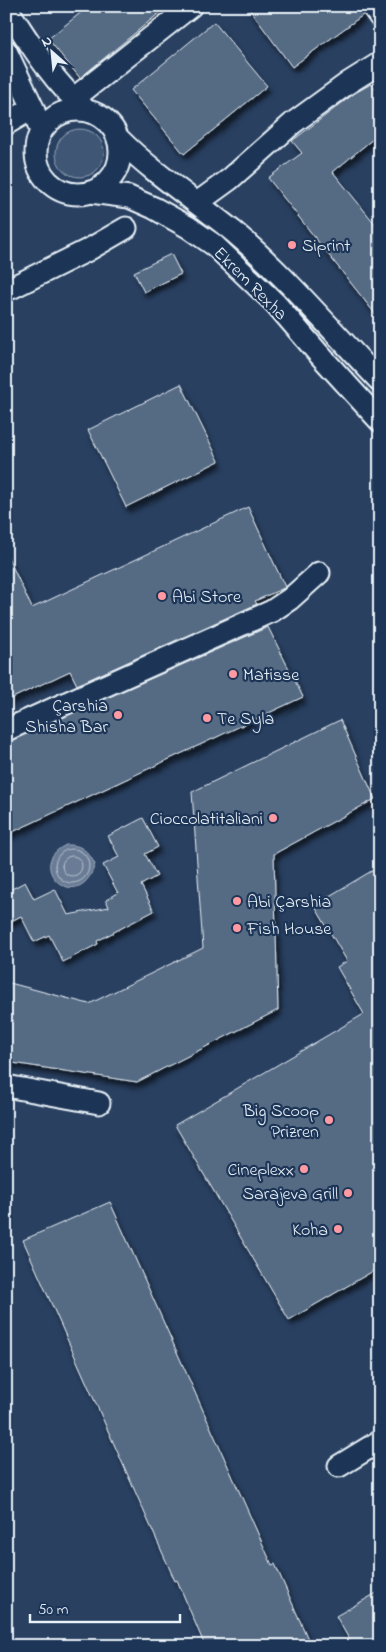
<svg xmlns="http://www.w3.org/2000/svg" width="386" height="1652" font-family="'Indie Flower',sans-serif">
	<defs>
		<filter id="shadow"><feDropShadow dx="3" dy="5.5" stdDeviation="2.5" flood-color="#0009"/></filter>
	</defs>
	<rect width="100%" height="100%" fill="#294061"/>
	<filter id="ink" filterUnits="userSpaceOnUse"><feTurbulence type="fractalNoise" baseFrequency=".02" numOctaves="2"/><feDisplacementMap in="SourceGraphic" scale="10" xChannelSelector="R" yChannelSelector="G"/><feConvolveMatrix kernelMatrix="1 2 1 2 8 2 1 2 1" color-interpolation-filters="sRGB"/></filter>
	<g filter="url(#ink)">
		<path fill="#415774" stroke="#94a4b6" d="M56 153a24 24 0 1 1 48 0a24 24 0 1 1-48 0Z"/>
		<path fill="#6b7c95" stroke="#9dabbd" d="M 66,845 C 81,844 88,851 95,864 C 79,918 22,865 66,845 Z"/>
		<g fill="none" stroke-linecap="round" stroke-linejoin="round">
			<path stroke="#b6c2d0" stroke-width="1" d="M55 866a17 17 0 1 1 34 0a17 17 0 1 1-34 0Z
				M62 866a10 10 0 1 1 20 0a10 10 0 1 1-20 0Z"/>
		</g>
		<path fill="#556a83" stroke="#e8f1f8" filter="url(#shadow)" d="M 89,6 L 168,6 L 80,78 L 48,39 Z
			M 247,6 L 360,6 L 363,15 L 292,67 Z
			M 214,22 L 267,86 L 184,154 L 131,90 Z
			M 371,84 L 380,93 L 380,133 L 333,172 L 380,230 L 380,320 L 268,178 L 302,153 L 292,141 L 355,93 Z
			M 171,254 L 181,274 L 144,292 L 134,272 Z
			M 181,384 L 219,461 L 126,507 L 88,430 Z
			M 248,507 L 285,587 L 284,588 L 255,601 L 257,604 L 77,685 L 70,671 L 6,701 L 6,553 L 32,608 Z
			M 268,627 L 303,697 L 6,835 L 6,742 Z
			M 340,720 L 375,799 L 274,854 L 278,1010 L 137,1082 L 6,1062 L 6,982 L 89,1004 L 203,948 L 192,792 Z
			M 143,818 L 158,847 L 145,854 L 157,876 L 141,885 L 154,911 L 97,941 L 98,944 L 63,962 L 49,935 L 34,942 L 21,916 L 6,924 L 6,892 L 25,882 L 34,899 L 55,889 L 68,915 L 109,907 L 106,900 L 118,893 L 103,865 L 119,857 L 108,836 Z
			M 380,866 L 380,1267 L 289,1320 L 175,1125 L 364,1014 L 337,967 L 347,961 L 314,905 Z
			M 110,1202 L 272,1565 L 275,1564 L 311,1646 L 205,1646 L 177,1580 L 175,1581 L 23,1240 Z
			M 380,1591 L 380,1646 L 353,1646 L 336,1616 Z"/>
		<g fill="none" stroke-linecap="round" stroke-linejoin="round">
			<g stroke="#e8f1f8" stroke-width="25">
				<path id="minor" d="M 372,6 L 380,17
					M 6,7 C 28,40 52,81 83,107
					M 6,51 L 33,108 L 41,132
					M 73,99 L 191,6
					M36 152a42 42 0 1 1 84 0a42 42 0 1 1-84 0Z
					M 6,124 L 33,108
					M 119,139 C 154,174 196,201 234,232 C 287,277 332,331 380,381
					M 91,192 L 129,197 L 154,208 L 188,227 L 214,245 L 276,304 L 318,353 L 380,421
					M 197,203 L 230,179 L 293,123 L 348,83 L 380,63
					M 11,288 L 88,250 L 126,228
					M 6,730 L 272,611 L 290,599 L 319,573
					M 6,1086 L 99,1103
					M 339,1466 L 380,1441"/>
			</g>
			<use href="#minor" stroke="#1d3557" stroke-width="21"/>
		</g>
	</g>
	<g fill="#ff9aa2" stroke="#1d3557" stroke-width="2">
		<circle cx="292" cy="245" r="5"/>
		<circle cx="162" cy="596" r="5"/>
		<circle cx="233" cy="674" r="5"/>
		<circle cx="118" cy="715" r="5"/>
		<circle cx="207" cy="718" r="5"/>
		<circle cx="273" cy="818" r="5"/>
		<circle cx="237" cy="901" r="5"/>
		<circle cx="237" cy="928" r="5"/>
		<circle cx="329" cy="1120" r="5"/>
		<circle cx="304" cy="1169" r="5"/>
		<circle cx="348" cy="1193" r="5"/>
		<circle cx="338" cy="1229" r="5"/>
	</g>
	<g text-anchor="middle" stroke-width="4.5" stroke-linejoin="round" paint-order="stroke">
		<g font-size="18" fill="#e8f1f8" stroke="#1d3557" text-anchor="start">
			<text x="302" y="251">Siprint</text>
			<text x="172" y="602">Abi Store</text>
			<text x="243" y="680">Matisse</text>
			<text x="108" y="711" text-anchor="end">Çarshia<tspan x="108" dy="21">Shisha Bar</tspan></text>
			<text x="217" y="724">Te Syla</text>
			<text x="263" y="824" text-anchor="end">Cioccolatitaliani</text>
			<text x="247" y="907">Abi Çarshia</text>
			<text x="247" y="934">Fish House</text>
			<text x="319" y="1116" text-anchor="end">Big Scoop<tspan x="319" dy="21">Prizren</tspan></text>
			<text x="294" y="1175" text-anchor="end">Cineplexx</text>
			<text x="338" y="1199" text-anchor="end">Sarajeva Grill</text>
			<text x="328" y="1235" text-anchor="end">Koha</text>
		</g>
		<g font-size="18" fill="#e8f1f8" stroke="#1d3557">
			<text transform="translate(251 283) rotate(45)" y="6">Ekrem Rexha</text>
		</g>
	</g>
	<rect width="386" height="1652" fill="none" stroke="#1d3557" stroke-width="25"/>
	<rect x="12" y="12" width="361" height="1627" fill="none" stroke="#e8f1f8" stroke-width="2" filter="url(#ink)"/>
	<g transform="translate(52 52) rotate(333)" stroke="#1d3557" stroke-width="4" paint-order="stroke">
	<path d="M0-4L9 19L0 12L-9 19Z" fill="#e8f1f8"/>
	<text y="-8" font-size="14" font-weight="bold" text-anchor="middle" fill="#e8f1f8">N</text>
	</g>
	<path d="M30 1614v8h150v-8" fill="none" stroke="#e8f1f8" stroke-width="2.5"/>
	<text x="38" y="1614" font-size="15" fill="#e8f1f8" stroke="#1d3557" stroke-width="4" paint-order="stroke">50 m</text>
</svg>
